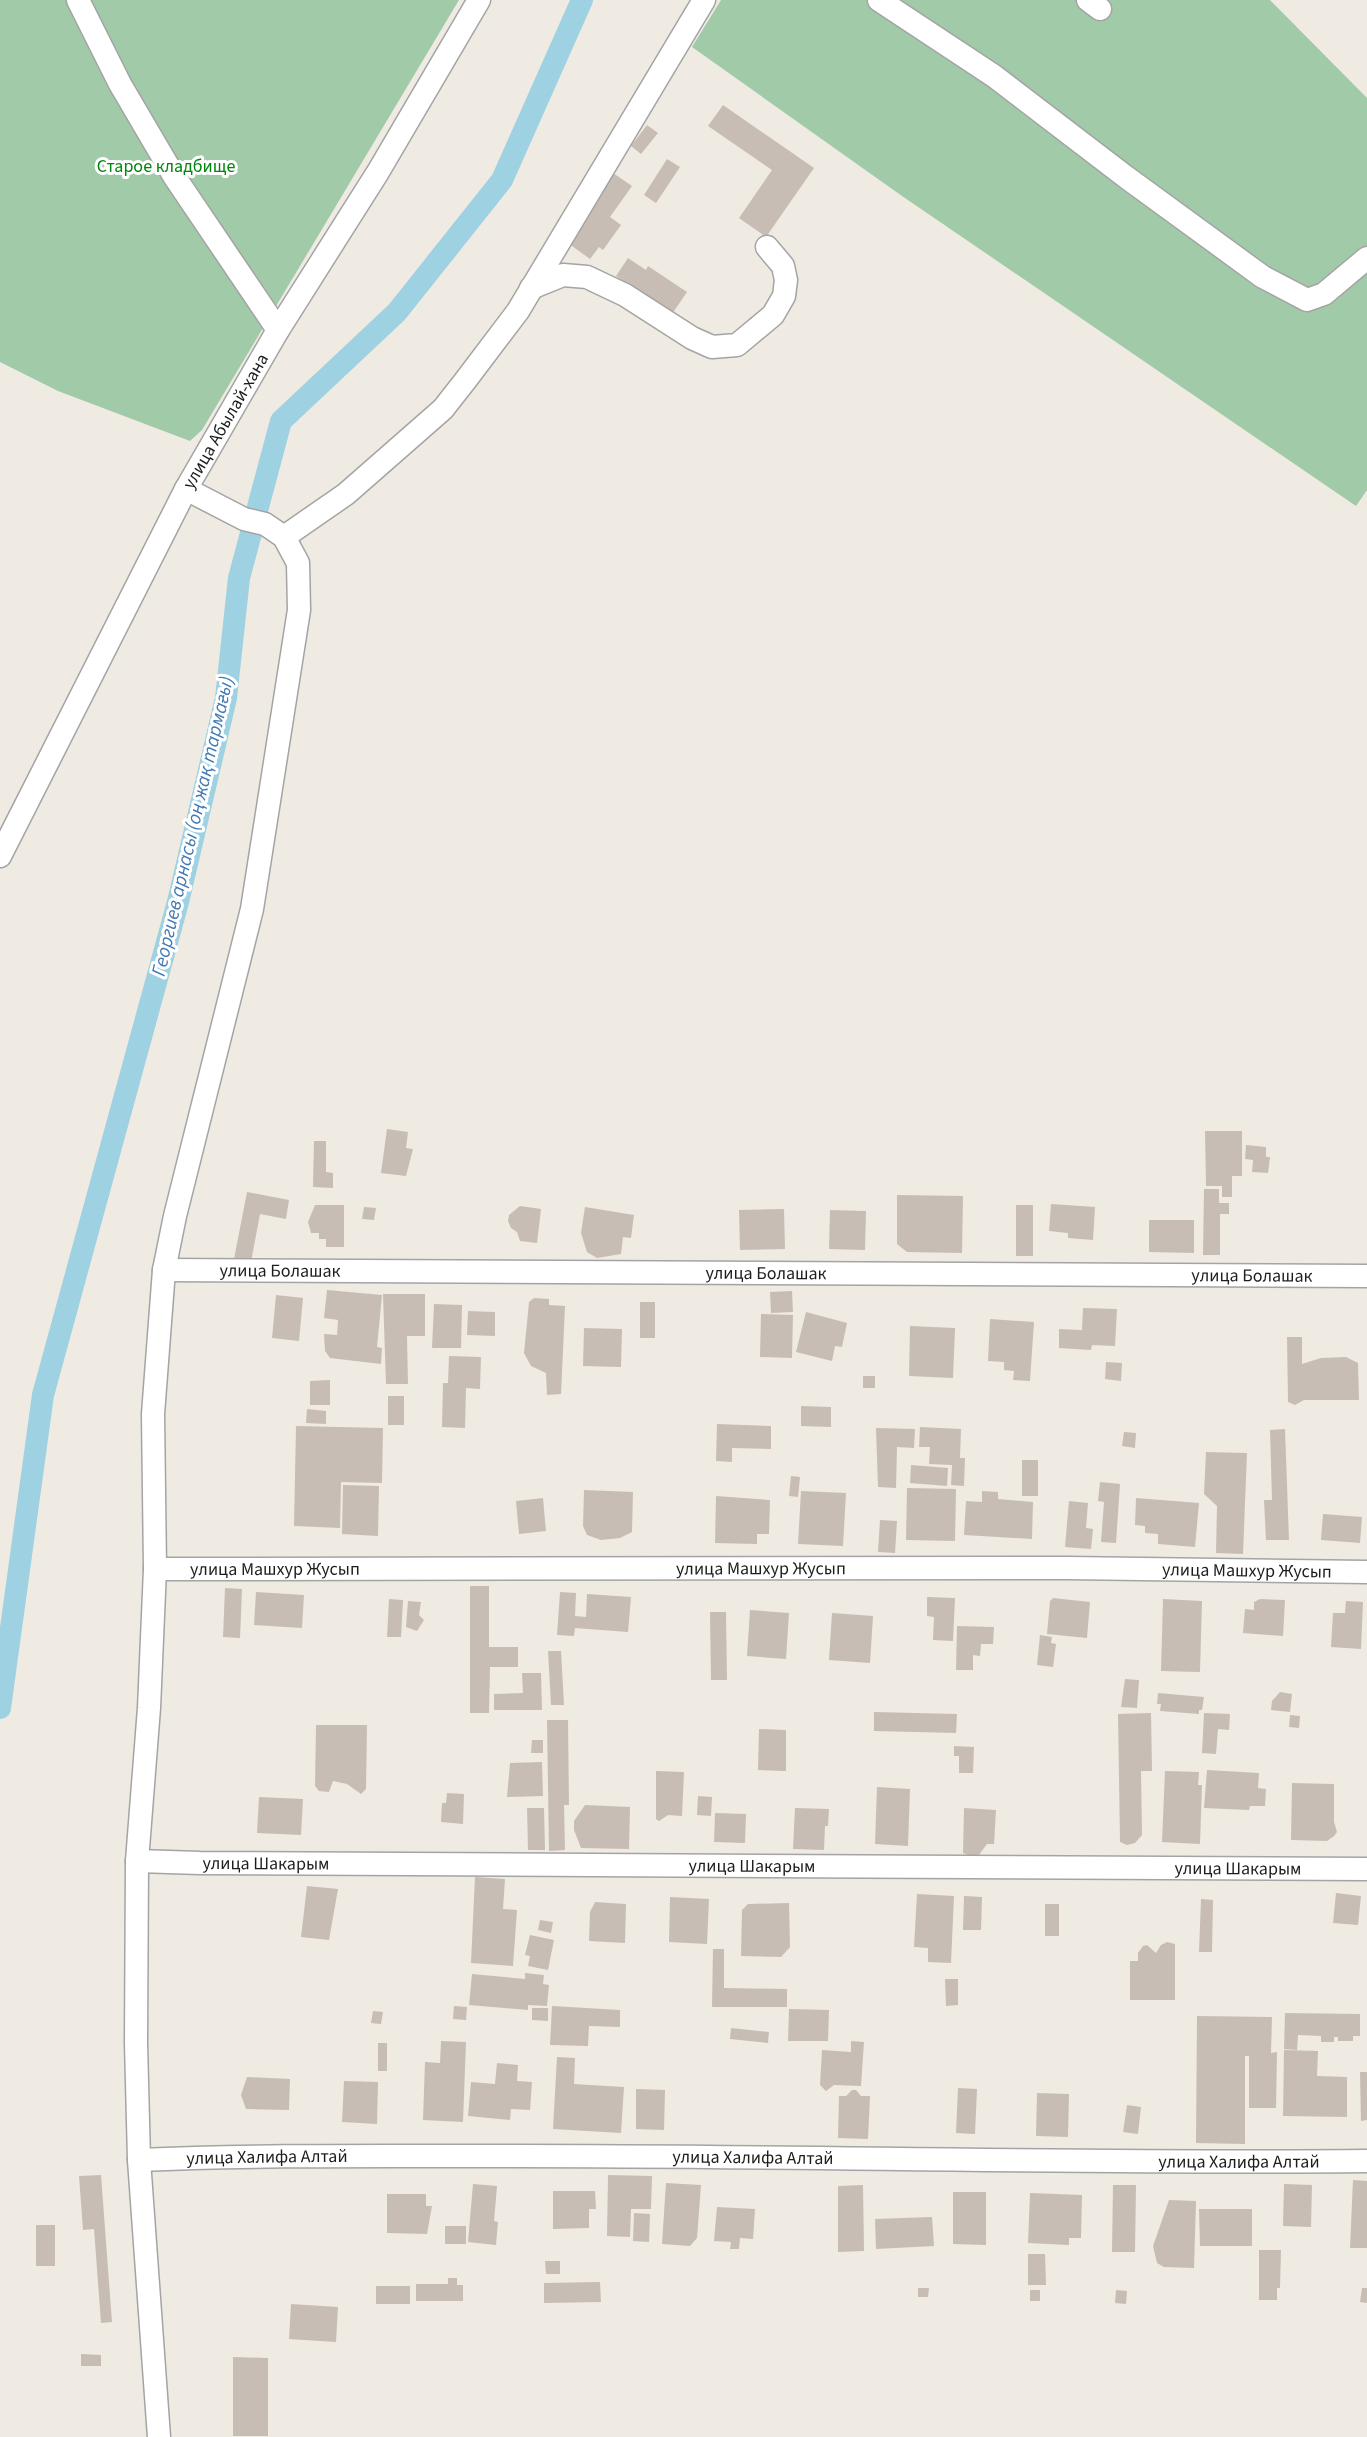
<svg xmlns="http://www.w3.org/2000/svg" width="1367" height="2437" font-family="'Source Sans 3',sans-serif">
	<rect width="100%" height="100%" fill="#efebe2"/>
	<path fill="#a1caa8" d="M 0,0 L 459,0 L 202,430 L 190,441 L 58,391 L 0,362 Z
		M 721,0 L 1270,0 L 1367,98 L 1367,490 L 1356,506 L 902,196 L 692,47 Z"/>
	<g fill="none" stroke-linecap="round" stroke-linejoin="round">
		<path stroke="#9ed1e1" stroke-width="22" d="M 0,1708 L 43,1395 L 178,902 L 226,698 L 239,578 L 281,421 L 397,312 L 502,180 L 582,0"/>
	</g>
	<path fill="#c7bdb5" d="M 723,105 L 814,168 L 766,237 L 739,218 L 772,170 L 708,126 Z
		M 647,125 L 658,133 L 641,154 L 631,146 Z
		M 667,159 L 680,167 L 656,203 L 644,195 Z
		M 613,173 L 632,186 L 610,217 L 621,225 L 603,250 L 599,247 L 590,259 L 565,241 Z
		M 628,258 L 646,270 L 648,266 L 687,292 L 672,314 L 616,276 Z
		M 387,1129 L 408,1132 L 406,1148 L 413,1149 L 406,1176 L 381,1173 Z
		M 1205,1131 L 1242,1131 L 1242,1176 L 1232,1176 L 1232,1197 L 1222,1197 L 1222,1186 L 1206,1186 Z
		M 314,1141 L 326,1141 L 326,1172 L 333,1173 L 333,1188 L 313,1187 Z
		M 1246,1145 L 1266,1147 L 1266,1157 L 1270,1157 L 1268,1173 L 1252,1172 L 1253,1160 L 1245,1159 Z
		M 1204,1189 L 1219,1189 L 1219,1203 L 1229,1203 L 1229,1214 L 1220,1214 L 1220,1255 L 1203,1255 Z
		M 247,1192 L 289,1200 L 286,1219 L 260,1214 L 251,1262 L 234,1259 Z
		M 897,1195 L 963,1196 L 962,1253 L 907,1252 L 897,1244 Z
		M 1051,1204 L 1095,1207 L 1093,1240 L 1068,1238 L 1068,1233 L 1049,1231 Z
		M 315,1205 L 344,1205 L 344,1247 L 326,1247 L 326,1239 L 319,1239 L 319,1233 L 311,1233 L 308,1222 Z
		M 1016,1205 L 1033,1205 L 1033,1256 L 1016,1256 Z
		M 520,1206 L 541,1209 L 537,1243 L 520,1241 L 517,1232 L 511,1228 L 508,1221 L 509,1215 Z
		M 364,1207 L 376,1208 L 374,1220 L 362,1219 Z
		M 585,1207 L 634,1215 L 631,1238 L 623,1237 L 621,1254 L 597,1258 L 587,1252 L 581,1233 Z
		M 784,1209 L 785,1249 L 740,1250 L 739,1210 Z
		M 830,1210 L 866,1211 L 865,1250 L 829,1249 Z
		M 1149,1220 L 1194,1220 L 1194,1253 L 1149,1252 Z
		M 327,1290 L 382,1295 L 377,1347 L 382,1348 L 381,1364 L 330,1358 L 325,1351 L 324,1334 L 337,1335 L 338,1320 L 324,1318 Z
		M 792,1291 L 793,1312 L 771,1313 L 770,1292 Z
		M 383,1294 L 425,1294 L 425,1336 L 407,1336 L 408,1384 L 386,1384 Z
		M 276,1295 L 303,1298 L 299,1341 L 272,1338 Z
		M 534,1298 L 549,1299 L 549,1305 L 565,1306 L 561,1394 L 547,1395 L 546,1373 L 531,1366 L 524,1353 L 529,1302 Z
		M 640,1302 L 655,1302 L 655,1338 L 640,1338 Z
		M 434,1304 L 462,1305 L 461,1348 L 432,1348 Z
		M 1083,1308 L 1117,1309 L 1115,1346 L 1092,1345 L 1091,1350 L 1059,1348 L 1059,1329 L 1082,1330 Z
		M 468,1311 L 495,1312 L 495,1336 L 467,1335 Z
		M 806,1312 L 847,1323 L 842,1347 L 835,1346 L 832,1361 L 796,1352 Z
		M 761,1314 L 793,1315 L 792,1358 L 760,1357 Z
		M 990,1319 L 1034,1322 L 1030,1381 L 1013,1380 L 1014,1371 L 1004,1370 L 1004,1362 L 988,1361 Z
		M 910,1326 L 955,1328 L 953,1378 L 909,1376 Z
		M 584,1328 L 622,1329 L 621,1367 L 583,1366 Z
		M 1287,1337 L 1302,1337 L 1302,1364 L 1321,1358 L 1346,1357 L 1358,1363 L 1359,1400 L 1304,1400 L 1295,1405 L 1288,1402 Z
		M 449,1356 L 481,1357 L 480,1389 L 466,1388 L 465,1428 L 442,1427 L 443,1383 L 448,1383 Z
		M 1106,1362 L 1122,1363 L 1121,1381 L 1105,1379 Z
		M 863,1376 L 875,1376 L 875,1388 L 863,1388 Z
		M 330,1380 L 330,1405 L 310,1405 L 310,1381 Z
		M 388,1396 L 404,1396 L 404,1425 L 388,1425 Z
		M 801,1406 L 831,1407 L 831,1427 L 801,1426 Z
		M 307,1409 L 326,1411 L 326,1424 L 306,1423 Z
		M 717,1424 L 771,1426 L 771,1449 L 732,1448 L 732,1462 L 716,1461 Z
		M 296,1426 L 383,1428 L 382,1483 L 341,1482 L 340,1528 L 294,1526 Z
		M 920,1427 L 961,1429 L 960,1458 L 965,1458 L 964,1486 L 951,1485 L 952,1465 L 929,1464 L 930,1447 L 919,1447 Z
		M 876,1428 L 915,1429 L 914,1448 L 897,1447 L 896,1488 L 878,1487 Z
		M 1285,1429 L 1289,1540 L 1266,1540 L 1264,1500 L 1272,1500 L 1270,1430 Z
		M 1124,1432 L 1136,1433 L 1135,1448 L 1122,1446 Z
		M 1206,1452 L 1247,1453 L 1243,1554 L 1216,1553 L 1217,1506 L 1204,1494 Z
		M 1022,1460 L 1038,1460 L 1038,1496 L 1022,1496 Z
		M 911,1465 L 948,1468 L 947,1486 L 910,1483 Z
		M 791,1476 L 800,1477 L 798,1497 L 789,1496 Z
		M 1100,1482 L 1120,1484 L 1116,1543 L 1101,1542 L 1104,1502 L 1098,1501 Z
		M 343,1485 L 379,1486 L 378,1536 L 342,1534 Z
		M 907,1488 L 956,1489 L 955,1541 L 906,1540 Z
		M 584,1490 L 633,1492 L 632,1532 L 620,1538 L 601,1540 L 587,1535 L 583,1526 Z
		M 801,1491 L 846,1493 L 843,1546 L 798,1544 Z
		M 982,1491 L 998,1492 L 998,1499 L 1033,1502 L 1032,1539 L 964,1535 L 966,1501 L 982,1502 Z
		M 716,1496 L 770,1500 L 769,1534 L 757,1534 L 757,1544 L 715,1543 Z
		M 543,1498 L 546,1531 L 519,1534 L 516,1501 Z
		M 1136,1498 L 1199,1503 L 1195,1547 L 1158,1544 L 1158,1534 L 1145,1533 L 1145,1526 L 1135,1525 Z
		M 1069,1501 L 1088,1503 L 1086,1528 L 1093,1529 L 1091,1549 L 1065,1547 Z
		M 1323,1514 L 1362,1517 L 1360,1543 L 1321,1540 Z
		M 880,1520 L 897,1521 L 895,1553 L 878,1552 Z
		M 470,1586 L 489,1586 L 489,1647 L 518,1647 L 518,1667 L 490,1667 L 489,1713 L 470,1713 Z
		M 225,1588 L 242,1589 L 240,1638 L 223,1637 Z
		M 256,1592 L 304,1595 L 302,1628 L 254,1625 Z
		M 560,1592 L 576,1593 L 575,1616 L 586,1617 L 587,1594 L 631,1597 L 628,1632 L 575,1628 L 574,1636 L 557,1635 Z
		M 927,1597 L 955,1598 L 953,1641 L 933,1640 L 934,1617 L 927,1616 Z
		M 1053,1598 L 1090,1602 L 1087,1638 L 1047,1634 L 1050,1601 Z
		M 389,1599 L 403,1600 L 401,1637 L 387,1637 Z
		M 1163,1599 L 1202,1601 L 1200,1672 L 1161,1671 Z
		M 1260,1599 L 1285,1600 L 1283,1636 L 1243,1633 L 1245,1609 L 1254,1610 L 1254,1602 Z
		M 408,1601 L 421,1602 L 419,1615 L 424,1620 L 417,1631 L 406,1627 Z
		M 1346,1601 L 1363,1602 L 1361,1649 L 1331,1647 L 1333,1613 L 1345,1613 Z
		M 750,1610 L 789,1613 L 786,1659 L 747,1656 Z
		M 710,1612 L 726,1612 L 727,1680 L 711,1680 Z
		M 832,1613 L 873,1616 L 870,1663 L 829,1660 Z
		M 957,1626 L 994,1627 L 993,1644 L 981,1644 L 980,1656 L 973,1655 L 973,1670 L 956,1670 Z
		M 1040,1635 L 1052,1637 L 1051,1643 L 1056,1644 L 1053,1667 L 1037,1665 Z
		M 548,1651 L 561,1651 L 564,1705 L 551,1705 Z
		M 522,1673 L 541,1673 L 542,1710 L 494,1710 L 494,1694 L 523,1693 Z
		M 1125,1679 L 1139,1680 L 1137,1708 L 1121,1707 Z
		M 1280,1692 L 1292,1694 L 1290,1712 L 1271,1710 L 1272,1701 Z
		M 1158,1693 L 1204,1697 L 1202,1710 L 1199,1710 L 1199,1714 L 1160,1711 L 1161,1704 L 1157,1704 Z
		M 874,1712 L 957,1714 L 956,1733 L 874,1731 Z
		M 1151,1713 L 1152,1771 L 1141,1771 L 1142,1835 L 1135,1843 L 1127,1845 L 1120,1842 L 1118,1714 Z
		M 1204,1713 L 1230,1714 L 1229,1730 L 1218,1729 L 1216,1754 L 1202,1753 Z
		M 1290,1715 L 1300,1716 L 1299,1728 L 1289,1727 Z
		M 547,1720 L 568,1720 L 569,1805 L 564,1805 L 565,1850 L 549,1851 Z
		M 316,1725 L 367,1725 L 366,1789 L 361,1794 L 347,1784 L 333,1781 L 329,1792 L 319,1791 L 315,1786 Z
		M 759,1729 L 786,1730 L 786,1771 L 758,1770 Z
		M 532,1740 L 543,1740 L 543,1753 L 531,1753 Z
		M 954,1746 L 974,1747 L 973,1773 L 959,1773 L 959,1756 L 954,1756 Z
		M 542,1762 L 543,1796 L 507,1797 L 510,1763 Z
		M 1207,1770 L 1259,1773 L 1258,1788 L 1266,1789 L 1265,1806 L 1250,1806 L 1249,1810 L 1204,1808 Z
		M 656,1771 L 684,1772 L 682,1816 L 668,1815 L 659,1821 L 656,1819 Z
		M 1165,1771 L 1199,1772 L 1198,1785 L 1202,1785 L 1200,1844 L 1162,1842 Z
		M 1292,1783 L 1334,1784 L 1334,1822 L 1337,1832 L 1334,1836 L 1327,1841 L 1291,1840 Z
		M 877,1787 L 910,1789 L 908,1846 L 875,1844 Z
		M 447,1793 L 464,1794 L 463,1824 L 441,1822 L 442,1803 L 446,1803 Z
		M 698,1796 L 712,1797 L 711,1816 L 697,1815 Z
		M 259,1797 L 303,1799 L 301,1835 L 257,1833 Z
		M 585,1805 L 630,1807 L 629,1849 L 581,1848 L 574,1830 L 574,1821 Z
		M 527,1808 L 544,1808 L 545,1850 L 528,1850 Z
		M 795,1808 L 829,1809 L 828,1826 L 825,1826 L 824,1850 L 793,1849 Z
		M 964,1808 L 996,1810 L 994,1844 L 987,1844 L 979,1855 L 971,1856 L 963,1853 Z
		M 715,1813 L 746,1814 L 745,1843 L 714,1842 Z
		M 475,1877 L 505,1879 L 503,1909 L 517,1910 L 513,1966 L 471,1963 Z
		M 307,1886 L 338,1889 L 329,1940 L 301,1937 Z
		M 1336,1893 L 1361,1896 L 1358,1925 L 1333,1923 Z
		M 917,1894 L 954,1896 L 951,1963 L 928,1962 L 928,1948 L 914,1947 Z
		M 964,1896 L 982,1897 L 981,1930 L 963,1930 Z
		M 670,1897 L 709,1899 L 707,1944 L 669,1942 Z
		M 1201,1899 L 1213,1900 L 1212,1952 L 1199,1952 Z
		M 595,1902 L 626,1904 L 625,1943 L 589,1941 L 590,1912 Z
		M 789,1903 L 790,1947 L 781,1957 L 741,1956 L 742,1910 L 748,1904 Z
		M 1045,1904 L 1059,1904 L 1059,1936 L 1045,1936 Z
		M 540,1920 L 553,1922 L 551,1933 L 538,1930 Z
		M 530,1935 L 554,1940 L 548,1970 L 528,1966 L 530,1956 L 525,1955 Z
		M 1167,1942 L 1175,1944 L 1175,2000 L 1130,2000 L 1130,1961 L 1138,1961 L 1138,1953 L 1143,1946 L 1147,1945 L 1156,1953 L 1161,1945 Z
		M 713,1949 L 724,1949 L 724,1988 L 787,1989 L 787,2007 L 712,2007 Z
		M 525,1973 L 544,1975 L 543,1984 L 549,1985 L 547,2006 L 528,2005 L 528,2010 L 469,2005 L 472,1974 L 525,1979 Z
		M 945,1979 L 958,1979 L 958,2005 L 946,2006 Z
		M 454,2006 L 467,2007 L 466,2020 L 453,2019 Z
		M 552,2006 L 620,2010 L 620,2027 L 589,2026 L 588,2046 L 550,2045 Z
		M 532,2008 L 548,2008 L 548,2021 L 532,2020 Z
		M 789,2009 L 829,2010 L 828,2041 L 788,2041 Z
		M 373,2011 L 383,2012 L 381,2024 L 371,2023 Z
		M 1285,2013 L 1360,2014 L 1360,2036 L 1353,2036 L 1353,2041 L 1338,2041 L 1338,2037 L 1334,2037 L 1334,2042 L 1321,2042 L 1321,2036 L 1298,2035 L 1297,2050 L 1284,2049 Z
		M 1197,2016 L 1272,2017 L 1271,2053 L 1277,2052 L 1276,2108 L 1249,2108 L 1249,2056 L 1245,2056 L 1245,2144 L 1196,2143 Z
		M 731,2028 L 769,2032 L 768,2043 L 730,2039 Z
		M 441,2041 L 466,2042 L 463,2122 L 423,2120 L 425,2062 L 440,2063 Z
		M 851,2041 L 864,2042 L 861,2086 L 834,2085 L 826,2091 L 820,2085 L 822,2050 L 851,2052 Z
		M 378,2043 L 387,2043 L 387,2071 L 378,2071 Z
		M 1284,2050 L 1318,2051 L 1317,2076 L 1347,2077 L 1347,2117 L 1283,2116 Z
		M 557,2057 L 575,2058 L 574,2084 L 624,2087 L 621,2133 L 553,2129 Z
		M 497,2063 L 518,2065 L 517,2081 L 532,2082 L 530,2110 L 511,2109 L 510,2120 L 468,2116 L 471,2082 L 495,2084 Z
		M 1360,2072 L 1367,2072 L 1367,2120 L 1361,2121 Z
		M 247,2077 L 290,2079 L 289,2110 L 246,2109 L 241,2095 Z
		M 344,2081 L 378,2082 L 377,2124 L 342,2122 Z
		M 958,2088 L 977,2089 L 975,2134 L 956,2133 Z
		M 636,2089 L 665,2090 L 664,2130 L 636,2129 Z
		M 852,2090 L 856,2090 L 861,2096 L 870,2096 L 868,2139 L 838,2138 L 839,2096 L 846,2096 Z
		M 1037,2093 L 1069,2094 L 1068,2137 L 1036,2136 Z
		M 1127,2105 L 1141,2107 L 1138,2134 L 1123,2132 Z
		M 101,2175 L 112,2322 L 101,2323 L 94,2229 L 83,2230 L 79,2176 Z
		M 608,2175 L 652,2176 L 651,2209 L 631,2209 L 630,2237 L 607,2236 Z
		M 1353,2180 L 1367,2181 L 1367,2248 L 1350,2248 Z
		M 666,2183 L 701,2185 L 697,2238 L 690,2246 L 662,2244 Z
		M 473,2184 L 497,2186 L 494,2221 L 498,2222 L 496,2245 L 468,2242 Z
		M 1284,2184 L 1312,2185 L 1311,2227 L 1283,2226 Z
		M 863,2185 L 864,2251 L 838,2252 L 838,2186 Z
		M 1113,2185 L 1136,2185 L 1135,2252 L 1112,2252 Z
		M 553,2191 L 595,2191 L 596,2209 L 589,2209 L 589,2228 L 553,2229 Z
		M 953,2192 L 986,2192 L 986,2245 L 953,2244 Z
		M 1030,2193 L 1082,2195 L 1081,2238 L 1069,2238 L 1069,2245 L 1028,2243 Z
		M 387,2194 L 426,2194 L 426,2206 L 432,2206 L 427,2234 L 387,2233 Z
		M 1169,2200 L 1196,2201 L 1194,2268 L 1164,2267 L 1157,2263 L 1153,2246 Z
		M 717,2207 L 755,2209 L 753,2239 L 740,2238 L 739,2249 L 730,2249 L 731,2242 L 714,2241 Z
		M 1199,2209 L 1252,2209 L 1252,2246 L 1200,2246 Z
		M 634,2213 L 650,2214 L 649,2242 L 633,2241 Z
		M 932,2217 L 934,2246 L 876,2249 L 875,2219 Z
		M 36,2225 L 55,2225 L 55,2266 L 36,2266 Z
		M 445,2226 L 466,2226 L 466,2244 L 445,2244 Z
		M 1259,2250 L 1281,2250 L 1280,2288 L 1277,2288 L 1277,2300 L 1259,2300 Z
		M 1028,2254 L 1045,2254 L 1046,2285 L 1028,2285 Z
		M 545,2261 L 560,2261 L 560,2274 L 546,2274 Z
		M 448,2278 L 457,2278 L 457,2285 L 463,2285 L 463,2301 L 416,2301 L 416,2284 L 448,2284 Z
		M 600,2282 L 601,2302 L 544,2303 L 544,2283 Z
		M 376,2286 L 410,2286 L 410,2304 L 376,2304 Z
		M 918,2288 L 929,2288 L 928,2297 L 918,2297 Z
		M 1362,2288 L 1367,2288 L 1367,2303 L 1360,2302 Z
		M 1030,2290 L 1040,2290 L 1040,2301 L 1030,2301 Z
		M 1116,2290 L 1127,2291 L 1126,2304 L 1115,2303 Z
		M 291,2304 L 338,2307 L 336,2342 L 289,2339 Z
		M 81,2354 L 101,2355 L 101,2366 L 81,2366 Z
		M 233,2357 L 268,2358 L 268,2436 L 233,2436 Z"/>
	<g fill="none" stroke-linecap="round" stroke-linejoin="round">
		<g stroke="#a4a4a4" stroke-width="25">
			<g id="minor">
				<path d="M 78,0 L 120,84 L 174,176 L 278,330"/>
				<path d="M 879,0 L 994,76 L 1126,177 L 1263,277 L 1307,300 L 1324,294 L 1367,258"/>
				<path d="M 1088,0 L 1100,9"/>
				<path d="M 531,288 L 563,275 L 587,277 L 625,295 L 692,338 L 712,347 L 737,345 L 773,315 L 784,296 L 786,280 L 783,266 L 767,247"/>
				<path d="M 284,537 L 346,494 L 443,409 L 465,381 L 518,311 L 704,0"/>
				<path id="s1" d="M 0,856 L 186,489 L 278,330 L 378,172 L 479,0"/>
				<path id="s2" d="M 164,1270 L 1367,1276"/>
				<path id="s3" d="M 155,1569 L 1067,1568 L 1367,1572"/>
				<path id="s4" d="M 137,1861 L 200,1863 L 1367,1869"/>
				<path id="s5" d="M 139,2160 C 252,2155 365,2156 478,2156 C 774,2155 1071,2164 1367,2161"/>
				<path d="M 159,2437 L 139,2160 L 136,2043 L 137,1861 L 149,1708 L 155,1569 L 153,1414 L 164,1270 L 175,1216 L 252,909 L 299,610 L 298,563 L 284,537 L 265,524 L 244,519 L 186,489"/>
			</g>
		</g>
		<use href="#minor" stroke="#fff" stroke-width="22"/>
	</g>
	<g text-anchor="middle" stroke-width="6" stroke-linejoin="round" paint-order="stroke">
		<g font-size="18" fill="#01850e" stroke="#fff">
			<text x="166" y="172">Старое кладбище</text>
		</g>
		<g font-size="18" fill="#1d1d1d" stroke="#fff">
			<text dy="6" stroke="none"><textPath href="#s1" startOffset="490">улица Абылай-хана</textPath></text>
			<text dy="6" stroke="none"><textPath href="#s2" startOffset="116">улица Болашак</textPath></text>
			<text dy="6" stroke="none"><textPath href="#s2" startOffset="602">улица Болашак</textPath></text>
			<text dy="6" stroke="none"><textPath href="#s2" startOffset="1088">улица Болашак</textPath></text>
			<text dy="6" stroke="none"><textPath href="#s3" startOffset="120">улица Машхур Жусып</textPath></text>
			<text dy="6" stroke="none"><textPath href="#s3" startOffset="606">улица Машхур Жусып</textPath></text>
			<text dy="6" stroke="none"><textPath href="#s3" startOffset="1092">улица Машхур Жусып</textPath></text>
			<text dy="6" stroke="none"><textPath href="#s4" startOffset="129">улица Шакарым</textPath></text>
			<text dy="6" stroke="none"><textPath href="#s4" startOffset="615">улица Шакарым</textPath></text>
			<text dy="6" stroke="none"><textPath href="#s4" startOffset="1101">улица Шакарым</textPath></text>
			<text dy="6" stroke="none"><textPath href="#s5" startOffset="128">улица Халифа Алтай</textPath></text>
			<text dy="6" stroke="none"><textPath href="#s5" startOffset="614">улица Халифа Алтай</textPath></text>
			<text dy="6" stroke="none"><textPath href="#s5" startOffset="1100">улица Халифа Алтай</textPath></text>
		</g>
		<g font-size="20" font-style="italic" fill="#4179b5" stroke="#fff">
			<text transform="translate(192 826) rotate(-77)" y="7">Георгиев арнасы (оң жақ тармағы)</text>
		</g>
	</g>
</svg>
